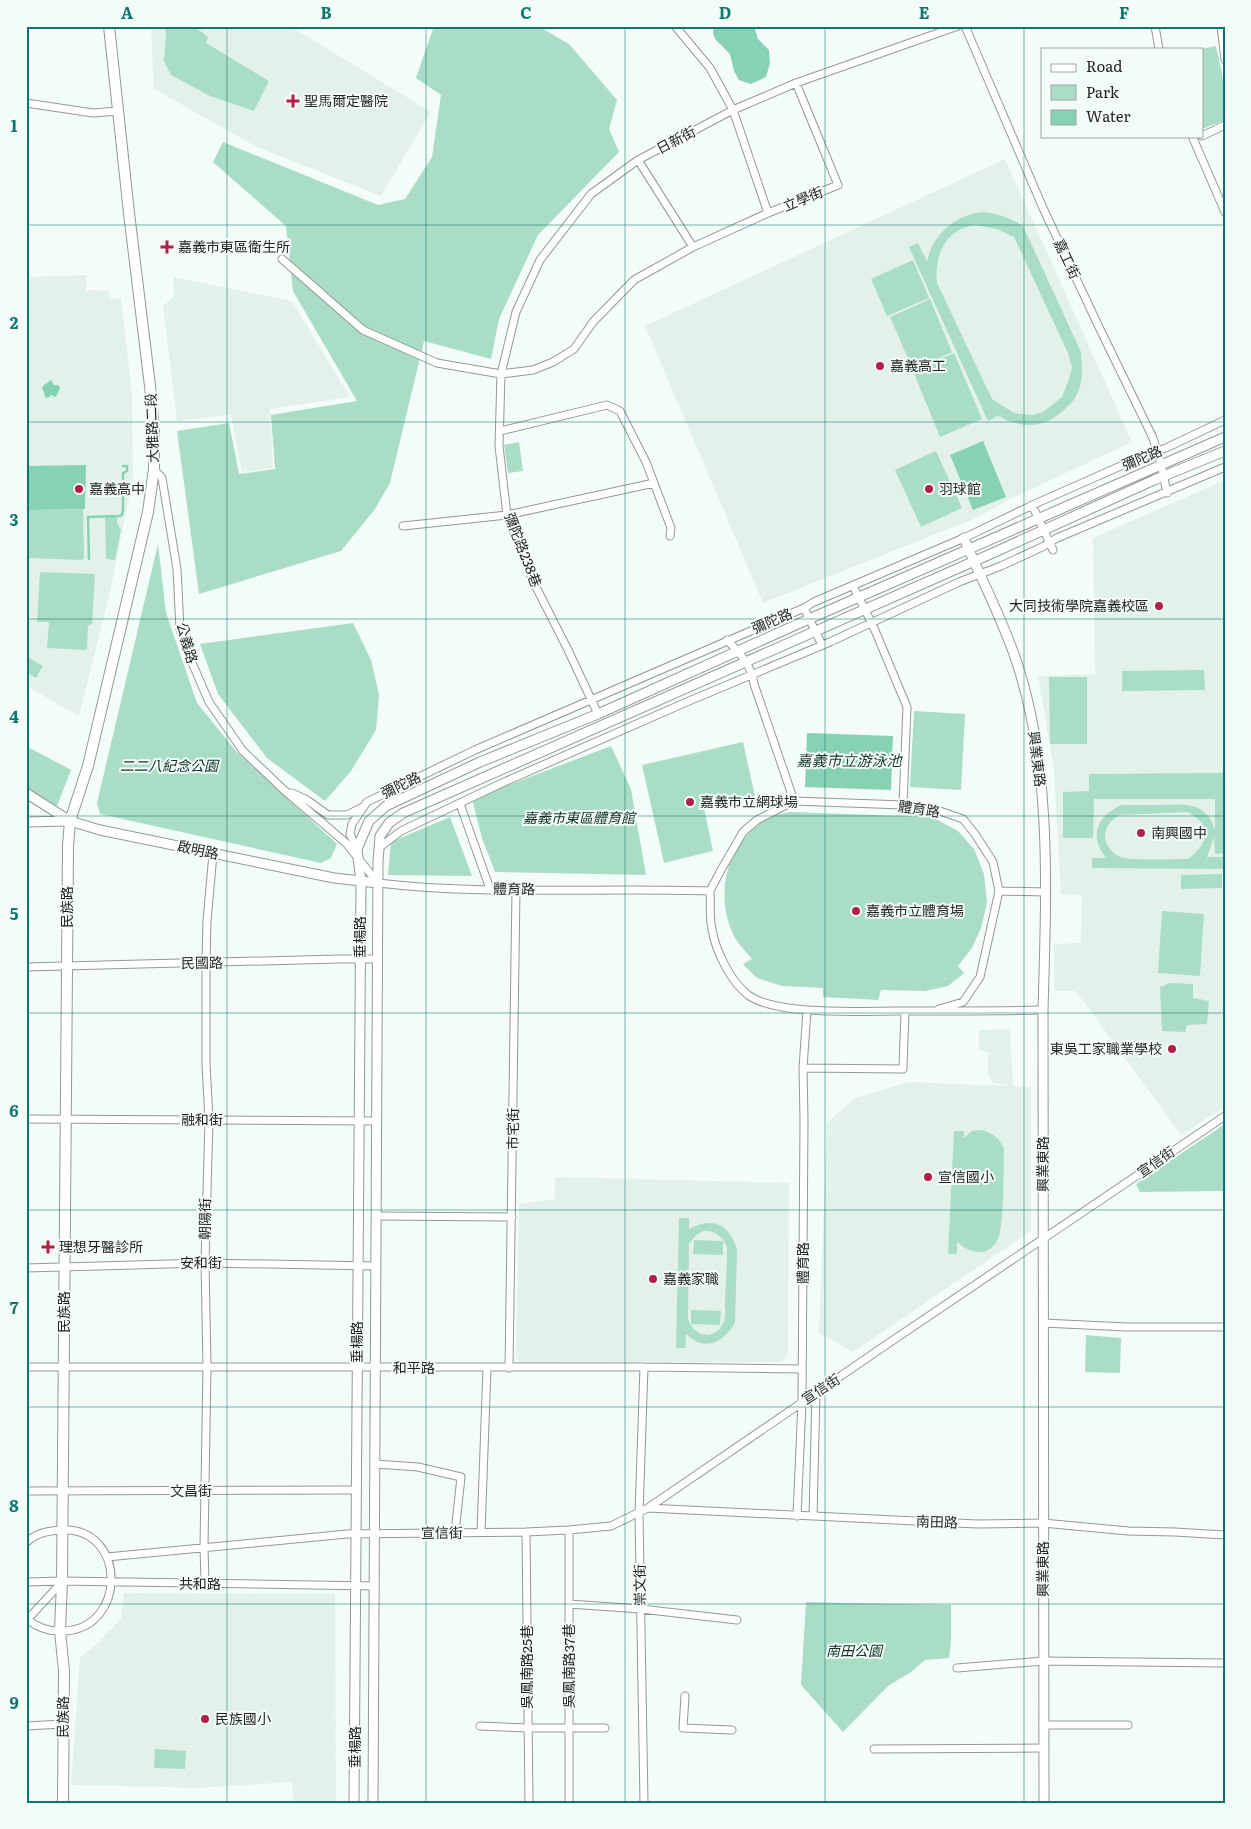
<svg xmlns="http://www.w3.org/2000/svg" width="1251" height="1829" font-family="Literata,'Noto Sans TC',serif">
	<rect width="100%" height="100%" fill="#f3fcf8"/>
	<path fill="#e2f2ea" d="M 144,26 L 290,26 L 431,112 L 381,196 L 255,146 L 154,89 L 151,29 Z
		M 1005,159 L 1132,442 L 1010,499 L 976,518 L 763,603 L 645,326 Z
		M 87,275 L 86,290 L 108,291 L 110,299 L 121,298 L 132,394 L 133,478 L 110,592 L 79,716 L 26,686 L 26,277 Z
		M 173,277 L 292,301 L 350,397 L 270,409 L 273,468 L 242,472 L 231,415 L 177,421 L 163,306 L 174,296 Z
		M 1225,480 L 1225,1107 L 1181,1135 L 1076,991 L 1054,991 L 1054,944 L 1081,943 L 1082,896 L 1061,894 L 1054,771 L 1038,676 L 1095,674 L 1093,538 Z
		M 1010,1029 L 1013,1086 L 1031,1087 L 1031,1231 L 853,1352 L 819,1333 L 827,1123 L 855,1098 L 909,1082 L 1008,1086 L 992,1082 L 988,1074 L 988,1053 L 979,1049 L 979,1030 Z
		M 555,1177 L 789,1183 L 788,1354 L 782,1362 L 520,1363 L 516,1357 L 519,1204 L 555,1199 Z
		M 124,1593 L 335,1594 L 336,1803 L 293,1803 L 292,1782 L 197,1788 L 71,1785 L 80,1657 L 98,1643 L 121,1619 Z"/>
	<path fill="#aaddc6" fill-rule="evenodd" d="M 165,26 L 194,26 L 208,37 L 206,43 L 269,81 L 254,111 L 210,96 L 171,75 L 164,61 L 166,34 Z
		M 434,26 L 538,26 L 569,44 L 617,100 L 609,129 L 619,152 L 538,235 L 499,319 L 491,359 L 424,341 L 390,483 L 375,509 L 341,551 L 199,594 L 177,431 L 229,423 L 239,474 L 275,469 L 271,415 L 357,401 L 293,291 L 286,226 L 213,162 L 223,142 L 378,205 L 405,199 L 432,157 L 441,95 L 416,78 Z
		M 1216,46 L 1225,87 L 1225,120 L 1202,129 L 1201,49 Z
		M 982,212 C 997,213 1010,218 1023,226 L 1081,352 C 1082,365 1084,381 1077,394 C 1075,400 1070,404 1065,409 C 1044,429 1023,429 998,416 L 988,421 L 909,247 L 918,243 L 927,262 C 932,235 955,215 982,212 ZM 975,225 L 997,229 L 1014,237 L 1068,353 L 1072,367 L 1069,379 L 1062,397 L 1043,412 L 1032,415 L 1014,413 L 992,399 L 937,283 C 934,256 945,229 975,225 Z
		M 913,260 L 929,298 L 887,316 L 871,279 Z
		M 930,299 L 952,352 L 913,370 L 890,317 Z
		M 954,353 L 982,419 L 940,437 L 913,371 Z
		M 519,442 L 523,471 L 508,473 L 504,445 Z
		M 936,451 L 962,508 L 921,527 L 895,470 Z
		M 83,509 L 84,558 L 81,560 L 29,558 L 28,563 L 26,563 L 26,524 L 29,523 L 29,510 Z
		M 117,516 L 117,523 L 121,530 L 115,560 L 106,559 L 105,517 Z
		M 158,544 L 166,613 L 197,703 L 236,751 L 337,844 L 331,858 L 321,863 L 100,814 L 97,803 Z
		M 40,572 L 95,574 L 92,624 L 88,625 L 87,650 L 47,648 L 49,622 L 37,622 Z
		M 353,623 L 371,660 L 379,695 L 376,730 L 351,771 L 325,801 L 267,758 L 218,694 L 200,644 Z
		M 26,656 L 43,666 L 36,678 L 26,672 Z
		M 1204,670 L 1205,690 L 1122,691 L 1122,671 Z
		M 1049,677 L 1087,677 L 1087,744 L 1050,744 Z
		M 914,711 L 965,714 L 961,790 L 910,787 Z
		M 743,742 L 755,796 L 704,808 L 713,851 L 664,863 L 642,765 Z
		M 26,746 L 71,770 L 57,806 L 26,790 Z
		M 611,746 L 631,789 L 646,875 L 495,872 L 482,838 L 472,799 Z
		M 1225,773 L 1225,853 L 1215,854 L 1214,837 L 1207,857 L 1225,857 L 1225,869 L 1092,868 L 1092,858 L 1106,858 C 1089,836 1096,817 1121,805 C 1134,805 1147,805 1160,805 C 1185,804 1206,801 1215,830 L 1215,799 L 1094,799 L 1093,838 L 1063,838 L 1063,792 L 1089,791 L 1089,774 ZM 1188,812 C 1213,826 1209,843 1188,859 C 1172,859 1134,861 1121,857 C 1114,855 1105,845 1105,837 C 1105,827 1111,820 1119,815 Z
		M 790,812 L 932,817 L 958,831 L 974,849 L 984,874 L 987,903 L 981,928 L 972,948 L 958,966 L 964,973 L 948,986 L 925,991 L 881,990 L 878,1000 L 823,997 L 823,988 L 782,986 L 757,978 L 743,964 L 752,959 C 747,953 740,946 735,938 C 717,903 722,859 750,832 C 756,826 764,819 772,816 C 778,814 784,813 790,812 Z
		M 450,817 L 472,876 L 388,875 L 391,842 Z
		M 1222,874 L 1222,888 L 1181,889 L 1181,875 Z
		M 1162,911 L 1204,914 L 1200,976 L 1158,973 Z
		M 1170,983 L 1193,984 L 1193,998 L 1209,1001 L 1207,1024 L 1187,1025 L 1185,1032 L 1162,1031 L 1160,987 Z
		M 1225,1124 L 1225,1191 L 1140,1192 L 1136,1184 Z
		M 982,1130 C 993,1133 999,1138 1004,1148 C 1003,1168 1005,1226 997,1241 C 994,1247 988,1251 982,1252 C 972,1253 964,1248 957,1242 L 957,1254 L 948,1254 L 954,1131 L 964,1131 L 964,1138 L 972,1131 Z
		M 679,1218 L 689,1218 L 689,1229 C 713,1216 729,1224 737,1249 L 735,1323 C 723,1343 705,1352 686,1334 L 685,1348 L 676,1348 ZM 703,1231 C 715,1230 723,1236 727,1248 C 727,1266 726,1284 725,1302 C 725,1308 726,1316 724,1321 C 717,1341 694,1338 688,1319 L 689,1244 L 696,1235 Z
		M 694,1240 L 723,1241 L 723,1255 L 693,1254 Z
		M 691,1310 L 721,1311 L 720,1325 L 691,1324 Z
		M 1086,1335 L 1121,1338 L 1120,1373 L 1085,1372 Z
		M 806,1602 L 951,1605 L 951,1641 L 949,1658 L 925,1660 L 911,1672 L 888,1686 L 843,1732 L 801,1685 Z
		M 155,1749 L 186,1751 L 185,1769 L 154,1768 Z"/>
	<path fill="#87d2b2" d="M 714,26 L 754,26 L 758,39 L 769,50 L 770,63 L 766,77 L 751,84 L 739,80 L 734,71 L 730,54 L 715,39 L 713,33 Z
		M 51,380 L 54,385 L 58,385 L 60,388 L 56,397 L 51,395 L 48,398 L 45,397 L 44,392 L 42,389 L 43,386 Z
		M 983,441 L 1006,497 L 973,510 L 950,455 Z
		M 86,465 L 85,509 L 26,510 L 26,466 Z
		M 807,733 L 893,736 L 891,790 L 805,787 Z"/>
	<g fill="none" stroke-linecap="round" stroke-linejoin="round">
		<path stroke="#87d2b2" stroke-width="2.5" d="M 89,559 L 88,517 L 119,516 L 122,515 L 123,509 L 123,473 L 127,471 L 127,466 L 123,466"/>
		<g stroke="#929a96" stroke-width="9">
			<path id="minor" d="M 675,26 L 710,68 L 733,110 L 768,213
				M 965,26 L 1043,208 L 1098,325 L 1153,438 L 1161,464 L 1167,493
				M 1155,26 L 1159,49
				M 1221,26 L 1225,60
				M 26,103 L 93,113 L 118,111
				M 1192,136 L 1225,212
				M 1202,136 L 1225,125
				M 638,160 L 693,247
				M 282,259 L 363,330 L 437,363 L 501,374 L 533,370 L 553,362 L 574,349 L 593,322 L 634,280 L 693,247 L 768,213 L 838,185 L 796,83
				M 500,431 L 607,405 L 620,411 L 646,462 L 671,528 L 670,536
				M 154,469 L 162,478 L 177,569 L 180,629 L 190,658 L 209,702 L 243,751 L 284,790 L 346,843 L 378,883 C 488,896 600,887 710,891 C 711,903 709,917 712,929 C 715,950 731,982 748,995 C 777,1016 861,1011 898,1011 C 946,1011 994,1011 1043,1010
				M 1032,505 L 1053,550
				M 403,526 L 507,515 L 654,483
				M 853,586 L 874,628 L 907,707 L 903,805
				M 804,608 L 822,645
				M 727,640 C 739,652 752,666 754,684 L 794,801
				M 598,714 L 568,650 L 534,583 L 507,515 L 499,446 L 501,374 L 516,312 L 540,260 L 591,194 L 638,160 L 733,110 L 796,83 L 958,26
				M 292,793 L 307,800 L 328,815 L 347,815 L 363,807
				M 460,804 L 490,889
				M 380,847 L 401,831 L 502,783 L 689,701 L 830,642 L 959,582 L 1001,566 L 1042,547 L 1057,538 L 1225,467
				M 357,849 L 350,834 L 352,824 L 367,802 L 475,750 L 804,608 L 814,602 L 964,538 L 1037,503 L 1150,453 L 1166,448 L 1225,420
				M 710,891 L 721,870 L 743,832 L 757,820 L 794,801 L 903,805 L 937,810 L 963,819 L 975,834 L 993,862 L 999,891 L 980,977 L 963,1002 L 939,1009
				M 999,891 L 1046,892
				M 26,967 L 338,959 L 378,959
				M 803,1068 L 903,1069 L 905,1011
				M 26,1119 L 377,1121
				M 376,1216 L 512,1217
				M 26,1268 L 205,1263 L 376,1266
				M 1043,1323 L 1127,1327 L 1225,1327
				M 26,1367 L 644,1367 L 802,1369
				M 509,1368 L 516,890
				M 375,1464 L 418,1467 L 461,1477 L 455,1533
				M 26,1491 L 356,1490
				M 648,1508 L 977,1524 L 1043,1523 L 1128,1531 L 1175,1532 L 1225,1535
				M 797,1516 L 802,1402 L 804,1120 L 803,1068 L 807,1010
				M 813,1516 L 816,1393
				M 569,1530 L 569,1803
				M 481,1532 L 487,1368
				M 526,1532 L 529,1803
				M 26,1543 C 36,1532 51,1530 65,1530 C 126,1530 127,1627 65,1631 C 50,1632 37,1628 26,1618
				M 107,1557 L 347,1534 L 526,1532 L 569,1530 L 611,1526 L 648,1508 L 883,1347 L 1225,1116
				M 26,1582 L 62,1581 L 374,1586
				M 205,1584 L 204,1547 L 207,1366 L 205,1263 L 209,1120 L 206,1064 L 206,963 L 207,921 L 213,854
				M 569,1604 L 641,1609 L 737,1620
				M 26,1621 L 62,1582
				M 957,1668 L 1043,1661 L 1225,1663
				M 685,1696 L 683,1728 L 732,1730
				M 1043,1725 L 1128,1725
				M 26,1726 L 63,1724
				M 480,1726 L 528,1728 L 605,1728
				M 874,1749 L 1043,1748
				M 644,1803 L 639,1513 L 644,1367"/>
		</g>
		<g stroke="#929a96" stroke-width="11">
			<path id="tertiary" d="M 964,538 C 981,579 1002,618 1016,660 C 1053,769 1046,897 1043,1010 L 1044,1803
				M 26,793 L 70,821 L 100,830 L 334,878 L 378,883
				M 26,822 L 69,821
				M 354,1803 L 361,882 L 357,849 L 369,821 L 386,806 L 480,762 L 598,714 L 809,619 L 1225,437
				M 373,1803 L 378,862 L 380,836 L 389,823 L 403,813 L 995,552 L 1154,480 L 1225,451"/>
		</g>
		<g stroke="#929a96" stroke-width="12">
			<path id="secondary" d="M 63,1803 L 64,1671 L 60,1631 L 62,1581 L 68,846 L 70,821 L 88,766 L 148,512 L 154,469 L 154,429 L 150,386 L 129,213 L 109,26"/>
		</g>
		<use href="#minor" stroke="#fff" stroke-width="7"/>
		<use href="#tertiary" stroke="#fff" stroke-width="9"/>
		<use href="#secondary" stroke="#fff" stroke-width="10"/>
	</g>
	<path fill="none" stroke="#0f766e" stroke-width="1" stroke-opacity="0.55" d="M 227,26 L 227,1803M 426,26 L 426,1803M 625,26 L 625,1803M 825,26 L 825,1803M 1024,26 L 1024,1803M 26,225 L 1225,225M 26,422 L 1225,422M 26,619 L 1225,619M 26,816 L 1225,816M 26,1013 L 1225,1013M 26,1210 L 1225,1210M 26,1407 L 1225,1407M 26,1604 L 1225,1604"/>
	<g fill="#b21f47" stroke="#f3fcf8" stroke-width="2">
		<path d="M290.5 93.5h5v5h5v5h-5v5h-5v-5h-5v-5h5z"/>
		<path d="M164.5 239.5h5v5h5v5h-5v5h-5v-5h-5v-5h5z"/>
		<circle cx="880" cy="366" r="5"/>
		<circle cx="79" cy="489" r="5"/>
		<circle cx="929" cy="489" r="5"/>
		<circle cx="1159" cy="606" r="5"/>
		<circle cx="690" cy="802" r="5"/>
		<circle cx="1141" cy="833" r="5"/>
		<circle cx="856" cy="911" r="5"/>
		<circle cx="1172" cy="1049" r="5"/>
		<circle cx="928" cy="1177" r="5"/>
		<path d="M45.5 1239.5h5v5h5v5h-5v5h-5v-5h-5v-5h5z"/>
		<circle cx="653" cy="1279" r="5"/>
		<circle cx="205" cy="1719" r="5"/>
	</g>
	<g text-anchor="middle" stroke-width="4" stroke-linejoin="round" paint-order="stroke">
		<g font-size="14" fill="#1f2220" stroke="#f3fcf8" text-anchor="start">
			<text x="304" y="106">聖馬爾定醫院</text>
			<text x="178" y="252">嘉義市東區衛生所</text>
			<text x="890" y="371">嘉義高工</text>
			<text x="89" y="494">嘉義高中</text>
			<text x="939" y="494">羽球館</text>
			<text x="1149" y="611" text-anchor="end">大同技術學院嘉義校區</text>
			<text x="700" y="807">嘉義市立網球場</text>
			<text x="1151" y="838">南興國中</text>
			<text x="866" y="916">嘉義市立體育場</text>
			<text x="1162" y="1054" text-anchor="end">東吳工家職業學校</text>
			<text x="938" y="1182">宣信國小</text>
			<text x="59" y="1252">理想牙醫診所</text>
			<text x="663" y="1284">嘉義家職</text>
			<text x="215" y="1724">民族國小</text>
		</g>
		<g font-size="14" fill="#1f2220" stroke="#f3fcf8">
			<text transform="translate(676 140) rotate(-28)" y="5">日新街</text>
			<text transform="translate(803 199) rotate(-22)" y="5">立學街</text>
			<text transform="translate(1067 259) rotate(65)" y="5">嘉工街</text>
			<text transform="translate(152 428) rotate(-92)" y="5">大雅路二段</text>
			<text transform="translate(1142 458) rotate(-22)" y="5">彌陀路</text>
			<text transform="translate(523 550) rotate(69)" y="5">彌陀路238巷</text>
			<text transform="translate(772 621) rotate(-23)" y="5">彌陀路</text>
			<text transform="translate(187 643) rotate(74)" y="5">公義路</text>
			<text transform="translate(1037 759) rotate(83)" y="5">興業東路</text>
			<text transform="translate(401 785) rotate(-26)" y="5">彌陀路</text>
			<text transform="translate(919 809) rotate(9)" y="5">體育路</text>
			<text transform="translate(198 850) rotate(12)" y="5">啟明路</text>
			<text transform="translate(514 889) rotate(1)" y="5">體育路</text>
			<text transform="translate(67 907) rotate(-90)" y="5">民族路</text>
			<text transform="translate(360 937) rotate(-90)" y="5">垂楊路</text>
			<text transform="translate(202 963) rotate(-1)" y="5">民國路</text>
			<text x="202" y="1125">融和街</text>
			<text transform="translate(513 1129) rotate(-89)" y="5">市宅街</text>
			<text transform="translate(1156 1162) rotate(-35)" y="5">宣信街</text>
			<text transform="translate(1043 1164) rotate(-90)" y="5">興業東路</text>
			<text transform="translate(205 1219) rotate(-89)" y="5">朝陽街</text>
			<text x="201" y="1268">安和街</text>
			<text transform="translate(803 1263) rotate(-90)" y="5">體育路</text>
			<text transform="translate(64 1312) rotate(-90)" y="5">民族路</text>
			<text transform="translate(357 1342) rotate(-90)" y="5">垂楊路</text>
			<text x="414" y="1373">和平路</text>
			<text transform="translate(821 1389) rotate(-33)" y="5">宣信街</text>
			<text x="191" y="1496">文昌街</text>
			<text transform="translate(937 1522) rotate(2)" y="5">南田路</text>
			<text transform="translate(442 1533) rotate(-1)" y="5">宣信街</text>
			<text transform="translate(1043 1569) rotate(-90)" y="5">興業東路</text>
			<text x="200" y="1589">共和路</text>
			<text transform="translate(640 1585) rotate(-91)" y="5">崇文街</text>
			<text transform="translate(569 1666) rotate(-90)" y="5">吳鳳南路37巷</text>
			<text transform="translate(527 1667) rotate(-90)" y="5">吳鳳南路25巷</text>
			<text transform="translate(63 1717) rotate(-89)" y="5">民族路</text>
			<text transform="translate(355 1747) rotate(-90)" y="5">垂楊路</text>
		</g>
		<g font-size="14" font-style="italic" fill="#0d3124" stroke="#f3fcf8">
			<text x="169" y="771">二二八紀念公園</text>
			<text x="579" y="823">嘉義市東區體育館</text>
			<text x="854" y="1656">南田公園</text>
		</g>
		<g font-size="15" font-style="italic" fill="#16382b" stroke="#f3fcf8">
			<text x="849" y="766">嘉義市立游泳池</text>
		</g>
	</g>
	<rect width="1251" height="1829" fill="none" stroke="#f3fcf8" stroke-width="55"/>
	<rect x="1041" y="48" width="162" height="90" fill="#f3fcf8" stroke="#9ea5a2"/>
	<rect x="1051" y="64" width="25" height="8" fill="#ffffff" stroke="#9ea5a2"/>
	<text x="1086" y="72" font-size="15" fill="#1f2220">Road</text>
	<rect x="1051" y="85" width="25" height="15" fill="#aaddc6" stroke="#9ea5a2"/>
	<text x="1086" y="98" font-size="15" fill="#1f2220">Park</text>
	<rect x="1051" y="110" width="25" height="15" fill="#87d2b2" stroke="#9ea5a2"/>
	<text x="1086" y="122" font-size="15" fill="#1f2220">Water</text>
	<rect x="28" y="28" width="1196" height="1774" fill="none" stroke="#0f766e" stroke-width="2"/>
	<g font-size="16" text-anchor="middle" font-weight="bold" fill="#0f766e">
		<text x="127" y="19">A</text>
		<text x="326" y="19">B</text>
		<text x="526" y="19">C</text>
		<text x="725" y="19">D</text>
		<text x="924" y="19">E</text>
		<text x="1124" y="19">F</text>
		<text x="14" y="132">1</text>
		<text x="14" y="329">2</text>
		<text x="14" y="526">3</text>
		<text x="14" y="723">4</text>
		<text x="14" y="920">5</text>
		<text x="14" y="1117">6</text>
		<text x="14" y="1314">7</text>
		<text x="14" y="1512">8</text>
		<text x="14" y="1709">9</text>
	</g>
</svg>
